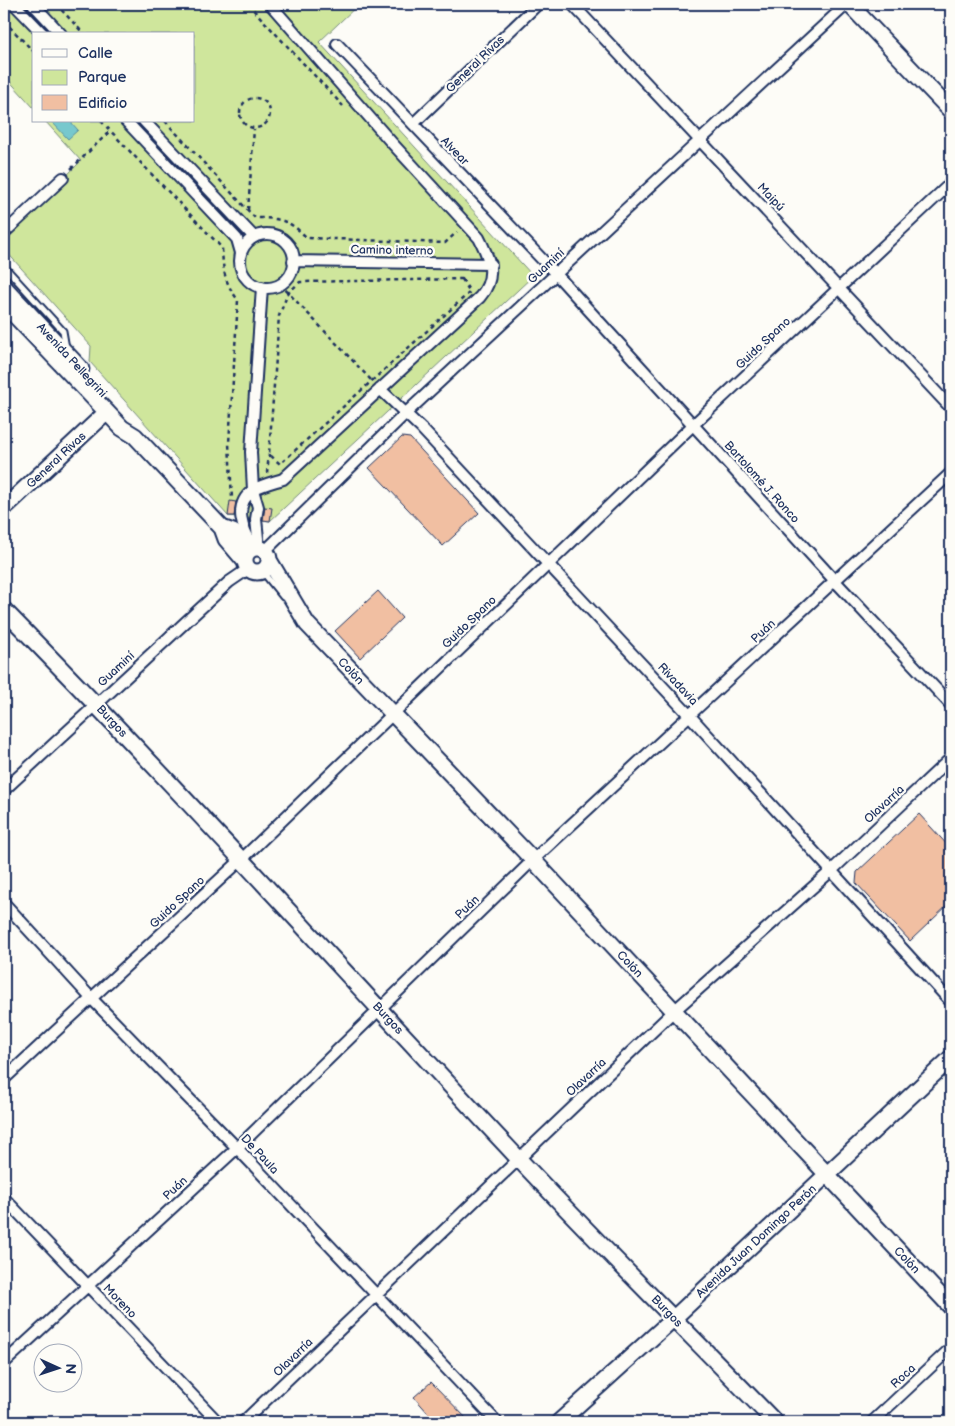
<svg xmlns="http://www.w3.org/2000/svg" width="955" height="1426" font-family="'Balsamiq Sans',sans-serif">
	<rect width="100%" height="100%" fill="#fdfcf7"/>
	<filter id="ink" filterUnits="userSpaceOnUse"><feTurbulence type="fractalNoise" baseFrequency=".02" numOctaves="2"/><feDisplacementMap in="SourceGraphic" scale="10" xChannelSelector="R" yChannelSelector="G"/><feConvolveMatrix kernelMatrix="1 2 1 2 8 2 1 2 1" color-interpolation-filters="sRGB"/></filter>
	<g filter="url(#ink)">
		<path fill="#cfe69c" stroke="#758a7d" d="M 4,4 L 359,4 L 319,42 L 533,276 L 270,521 L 228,516 L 90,362 L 91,346 L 4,249 L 4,239 L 81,161 L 45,121 L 194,121 L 194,34 L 34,34 L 34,108 L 4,75 Z"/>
		<path fill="#77c8cd" stroke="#528ba1" d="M 51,121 L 70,121 L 78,130 L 68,139 Z"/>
		<path fill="#f1bfa2" stroke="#1b2f5e" d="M 402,437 L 410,438 L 479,513 L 443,546 L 369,468 Z
			M 230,501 L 236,502 L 234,516 L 228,516 Z
			M 265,507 L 272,508 L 270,521 L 263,520 Z
			M 378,591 L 402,618 L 360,658 L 335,631 Z
			M 919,814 L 951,849 L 951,902 L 910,941 L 856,883 L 857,872 Z
			M 431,1382 L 470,1422 L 436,1422 L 414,1397 Z"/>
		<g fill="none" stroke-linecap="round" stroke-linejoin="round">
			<g stroke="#1b2f5e" stroke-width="9">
				<path id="lane" d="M 4,266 L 63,331 L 66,348
					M 262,571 L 283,597"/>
			</g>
			<g stroke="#1b2f5e" stroke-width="14">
				<path id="street" d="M 14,4 L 43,34
					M 33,4 L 61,34
					M 572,4 L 951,408
					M 337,44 L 556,274 L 835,581 L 951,705
					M 126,121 L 237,239 L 241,253
					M 144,121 L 254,237
					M 413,124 L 538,4
					M 4,233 L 63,178
					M240 261a27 27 0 1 1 54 0a27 27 0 1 1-54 0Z
					M 293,261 L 491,264
					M 380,389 L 422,429 L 691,717 L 951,1002
					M 253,547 C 243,529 232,506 253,490 C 261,485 274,482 283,479 L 480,297 C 497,277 490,259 479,238 L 392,143 L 270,4
					M 259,548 L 256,519 L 258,507 L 253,490 L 251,452 L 262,287
					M 265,551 L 405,414 L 847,4
					M 4,790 L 229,582 L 248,569
					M 4,903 L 91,998 L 237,1148 L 497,1422
					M 4,1079 L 242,859 L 693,425 L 951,183
					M 4,1198 L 218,1422
					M 4,1363 L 237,1148 L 533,860 L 951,473
					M 243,1422 L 674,1011 L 831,871 L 951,758
					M 872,1422 L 951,1348"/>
			</g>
			<g stroke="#1b2f5e" stroke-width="19">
				<path id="secondary" d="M 849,4 L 951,111
					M 4,287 L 81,369
					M 4,304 L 122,428 L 135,436 L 222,528 L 226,539 L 244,560
					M 4,508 L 107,412
					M 222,528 L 233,532 L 250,550
					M245 560a12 12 0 1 1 24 0a12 12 0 1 1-24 0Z
					M 269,560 L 307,624 L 533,860 L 951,1307
					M 4,610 C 179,788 345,974 516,1156 C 600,1246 689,1333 775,1422
					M 559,1422 L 674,1318 L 951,1058"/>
			</g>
			<path stroke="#1b2f5e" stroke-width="2.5" stroke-dasharray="4 4" stroke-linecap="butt" d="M 56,4 L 84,34
				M 248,4 L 343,106
				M 4,21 L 34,52
				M240 113a15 15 0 1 1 30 0a15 15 0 1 1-30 0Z
				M 101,121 L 222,248 C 223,270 224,282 238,300 L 229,443 L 232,499
				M 165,121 L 255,218 C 281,218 289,220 307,238 L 445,243 L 457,232
				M 71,169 L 110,131
				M 248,210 L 254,129
				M 462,279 L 470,292 L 280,464 L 269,454 L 279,316 L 288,293 L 300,282 Z
				M 280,284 L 372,381
				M 267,473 L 269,454"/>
			<use href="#lane" stroke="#fdfcf7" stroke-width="5"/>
			<use href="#street" stroke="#fdfcf7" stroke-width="10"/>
			<use href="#secondary" stroke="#fdfcf7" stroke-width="15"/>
		</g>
	</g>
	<g text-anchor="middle" stroke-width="4.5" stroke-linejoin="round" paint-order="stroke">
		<g font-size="12" fill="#1b2f5e" stroke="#fdfcf7">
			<text transform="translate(475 64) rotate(-44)" y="4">General Rivas</text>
			<text transform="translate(455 151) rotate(46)" y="4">Alvear</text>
			<text transform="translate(771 197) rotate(47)" y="4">Maipú</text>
			<text transform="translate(392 250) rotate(1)" y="4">Camino interno</text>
			<text transform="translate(546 266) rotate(-43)" y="4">Guaminí</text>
			<text transform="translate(763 343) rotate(-43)" y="4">Guido Spano</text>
			<text transform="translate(72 360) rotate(47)" y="4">Avenida Pellegrini</text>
			<text transform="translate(56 460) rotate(-43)" y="4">General Rivas</text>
			<text transform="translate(762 482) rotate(48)" y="4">Bartolomé J. Ronco</text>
			<text transform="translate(469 622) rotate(-44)" y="4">Guido Spano</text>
			<text transform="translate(763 631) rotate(-43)" y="4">Puán</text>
			<text transform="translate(116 669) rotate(-43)" y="4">Guaminí</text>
			<text transform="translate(351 671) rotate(47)" y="4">Colón</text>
			<text transform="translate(678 684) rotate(47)" y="4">Rivadavia</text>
			<text transform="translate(112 721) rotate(47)" y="4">Burgos</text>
			<text transform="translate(884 804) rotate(-43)" y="4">Olavarría</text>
			<text transform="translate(177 902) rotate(-43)" y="4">Guido Spano</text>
			<text transform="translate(467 907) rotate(-44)" y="4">Puán</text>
			<text transform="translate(630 964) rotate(47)" y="4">Colón</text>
			<text transform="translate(388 1018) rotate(47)" y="4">Burgos</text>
			<text transform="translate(586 1077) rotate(-43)" y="4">Olavarría</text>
			<text transform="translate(260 1154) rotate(47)" y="4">De Paula</text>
			<text transform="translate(175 1188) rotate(-43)" y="4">Puán</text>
			<text transform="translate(756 1241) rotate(-43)" y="4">Avenida Juan Domingo Perón</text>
			<text transform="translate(907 1260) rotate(47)" y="4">Colón</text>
			<text transform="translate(120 1301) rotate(46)" y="4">Moreno</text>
			<text transform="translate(667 1311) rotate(46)" y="4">Burgos</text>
			<text transform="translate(293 1357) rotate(-44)" y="4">Olavarría</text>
			<text transform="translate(903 1376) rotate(-43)" y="4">Roca</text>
		</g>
	</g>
	<rect width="955" height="1426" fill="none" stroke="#fdfcf7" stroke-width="20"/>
	<rect x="10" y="10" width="935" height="1406" fill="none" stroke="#1b2f5e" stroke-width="2" filter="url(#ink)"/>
	<rect x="32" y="32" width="162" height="90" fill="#fdfcf7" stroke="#a3aaba"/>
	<rect x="42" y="49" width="25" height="8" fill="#fdfcf7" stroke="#a3aaba"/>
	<text x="78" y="58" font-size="15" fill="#1b2f5e">Calle</text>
	<rect x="42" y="70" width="25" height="15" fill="#cfe69c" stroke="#a3aaba"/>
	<text x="78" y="82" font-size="15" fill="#1b2f5e">Parque</text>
	<rect x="42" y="95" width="25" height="15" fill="#f1bfa2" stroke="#a3aaba"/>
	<text x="78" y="108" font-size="15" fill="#1b2f5e">Edificio</text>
	<g transform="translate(58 1368) rotate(93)"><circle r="24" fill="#fdfcf7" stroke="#a3aaba"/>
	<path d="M0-4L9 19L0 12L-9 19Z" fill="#1b2f5e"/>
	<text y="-8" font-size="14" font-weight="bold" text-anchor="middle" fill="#1b2f5e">N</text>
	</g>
</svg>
